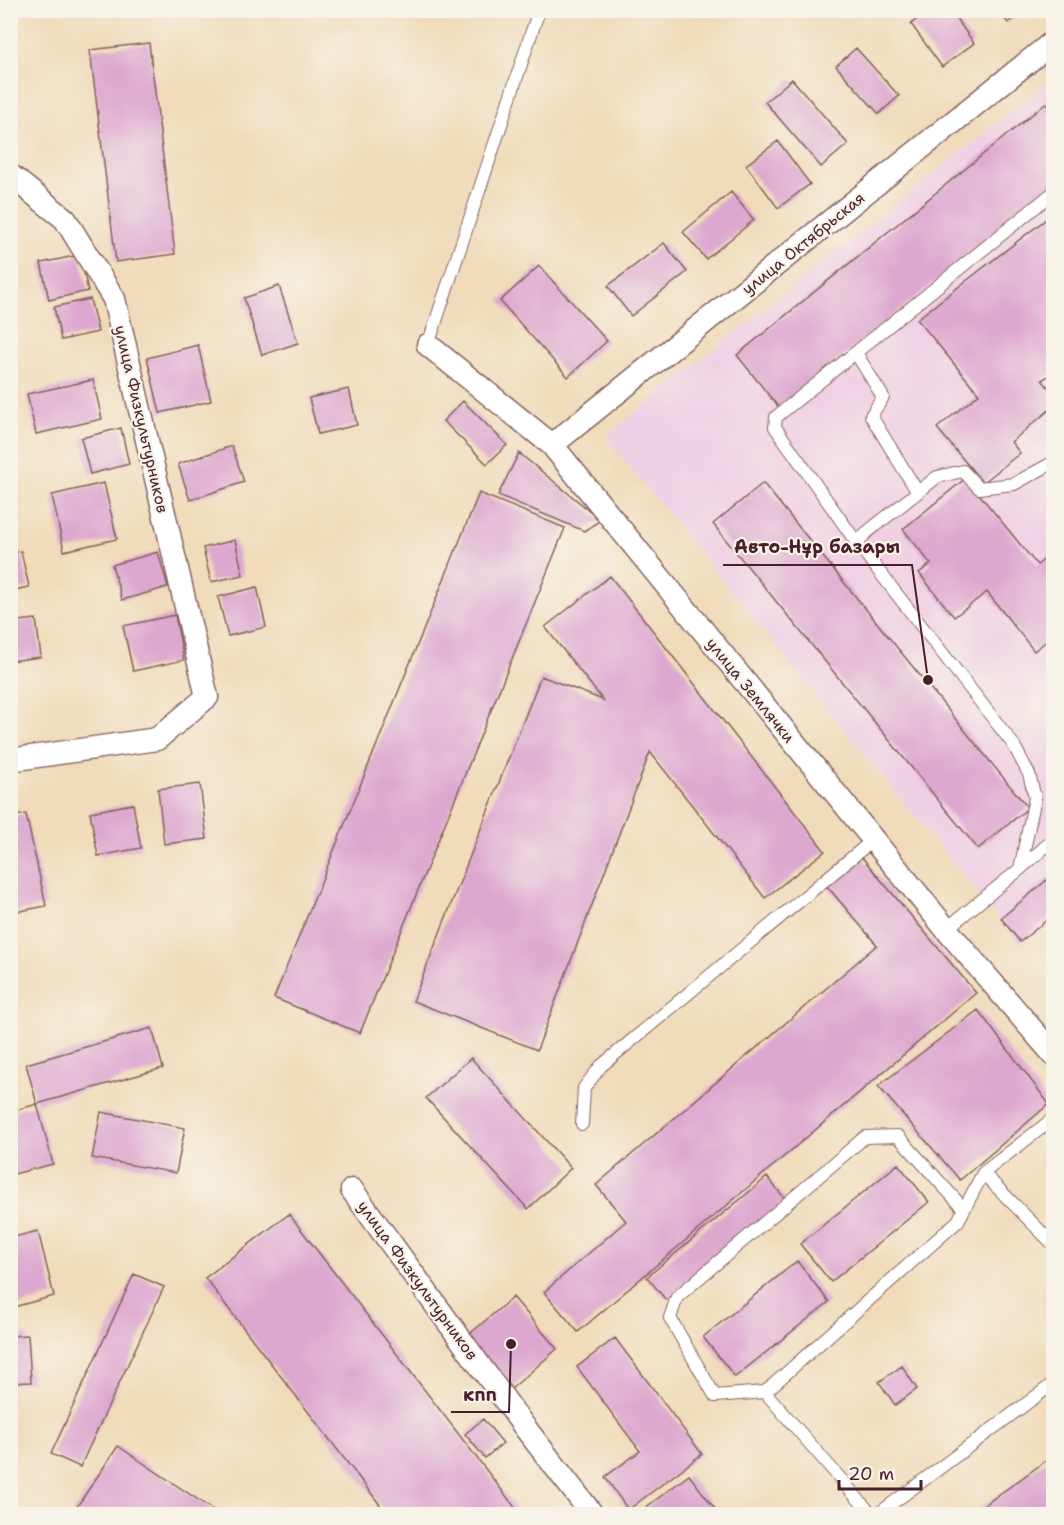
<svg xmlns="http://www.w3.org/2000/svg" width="1064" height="1525" font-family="'Shantell Sans',sans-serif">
	<rect width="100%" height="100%" fill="#f7f3e8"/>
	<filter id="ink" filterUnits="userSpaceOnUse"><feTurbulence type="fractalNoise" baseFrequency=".0167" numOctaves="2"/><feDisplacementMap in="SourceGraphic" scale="12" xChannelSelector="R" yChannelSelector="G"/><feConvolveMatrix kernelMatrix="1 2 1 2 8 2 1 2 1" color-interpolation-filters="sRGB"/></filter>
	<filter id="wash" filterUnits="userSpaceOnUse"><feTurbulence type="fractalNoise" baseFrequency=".008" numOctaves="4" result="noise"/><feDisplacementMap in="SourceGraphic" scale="24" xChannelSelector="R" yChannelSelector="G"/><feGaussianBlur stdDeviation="1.35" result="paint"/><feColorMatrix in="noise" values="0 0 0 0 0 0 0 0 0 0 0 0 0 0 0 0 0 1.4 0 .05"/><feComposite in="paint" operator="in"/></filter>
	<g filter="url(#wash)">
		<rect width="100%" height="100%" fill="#f0dbba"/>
		<path fill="#f0d0e4" d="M 1053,78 L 1053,923 L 1020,945 L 605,437 Z"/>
		<g id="blocks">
			<path fill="#dda8cf" d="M 929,10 L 950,10 L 974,43 L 942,67 L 911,24 Z
				M 998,10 L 1023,10 L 1008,23 Z
				M 149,43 L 175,254 L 116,262 L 90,50 Z
				M 856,48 L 899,96 L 879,114 L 836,66 Z
				M 792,79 L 848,144 L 821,167 L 765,102 Z
				M 1046,103 L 1054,112 L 1054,185 L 779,408 L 737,355 Z
				M 778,141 L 810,184 L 778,208 L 746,165 Z
				M 731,192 L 754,220 L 706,259 L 683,232 Z
				M 1054,213 L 1054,372 L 1042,380 L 1054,394 L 1054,406 L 1011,442 L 1020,453 L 983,483 L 937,428 L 979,394 L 917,319 Z
				M 664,243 L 687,272 L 631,316 L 608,286 Z
				M 80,255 L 88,291 L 49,300 L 41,263 Z
				M 539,266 L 607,341 L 568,377 L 500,301 Z
				M 279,286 L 298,343 L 262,355 L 244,298 Z
				M 90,299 L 98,332 L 61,340 L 54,307 Z
				M 198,345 L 211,401 L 160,413 L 147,358 Z
				M 93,380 L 102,419 L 36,434 L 27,394 Z
				M 349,389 L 357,425 L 318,434 L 309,398 Z
				M 463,401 L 507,445 L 487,464 L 443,421 Z
				M 121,428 L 129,464 L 90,474 L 81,438 Z
				M 232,446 L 244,482 L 190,500 L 178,464 Z
				M 519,453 L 601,520 L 584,531 L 498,495 Z
				M 966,478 L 1037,565 L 1054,552 L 1054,635 L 1034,651 L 987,592 L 954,617 L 919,573 L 931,564 L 903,529 Z
				M 104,483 L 117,539 L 64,551 L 52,495 Z
				M 763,483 L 1028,808 L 978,849 L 713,524 Z
				M 479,493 L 565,528 L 360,1033 L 274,998 Z
				M 10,511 L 15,528 L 10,529 Z
				M 235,540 L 243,575 L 211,582 L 203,548 Z
				M 21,551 L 29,587 L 10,591 L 10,553 Z
				M 158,552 L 168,587 L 122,600 L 112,565 Z
				M 610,576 L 825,851 L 765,898 L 650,752 L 537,1050 L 413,1001 L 541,676 L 603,700 L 545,627 Z
				M 257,587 L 266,627 L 228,636 L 218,597 Z
				M 175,615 L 184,660 L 133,671 L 123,626 Z
				M 36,619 L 41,657 L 10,661 L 10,622 Z
				M 200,784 L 207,839 L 164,844 L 158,789 Z
				M 133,804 L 141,848 L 98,856 L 90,812 Z
				M 26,814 L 46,906 L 10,913 L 10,817 Z
				M 860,855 L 976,993 L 578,1332 L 544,1292 L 626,1221 L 596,1185 L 877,945 L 826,885 Z
				M 1054,874 L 1054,914 L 1020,942 L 1001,918 Z
				M 978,1010 L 1049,1104 L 960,1180 L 878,1086 Z
				M 152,1028 L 163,1068 L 37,1104 L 26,1064 Z
				M 471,1058 L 571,1168 L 528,1209 L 426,1098 Z
				M 37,1104 L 53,1164 L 10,1175 L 10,1112 Z
				M 101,1112 L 185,1128 L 176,1173 L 92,1158 Z
				M 898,1164 L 929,1202 L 831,1282 L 800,1244 Z
				M 767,1177 L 786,1200 L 666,1300 L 647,1277 Z
				M 289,1214 L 520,1514 L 387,1514 L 205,1278 Z
				M 38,1231 L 54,1296 L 10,1308 L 10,1238 Z
				M 797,1261 L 829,1302 L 735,1377 L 703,1337 Z
				M 134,1274 L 164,1287 L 80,1467 L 51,1454 Z
				M 513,1297 L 557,1349 L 510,1390 L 465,1338 Z
				M 28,1335 L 31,1382 L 10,1383 L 10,1336 Z
				M 615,1338 L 702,1454 L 628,1510 L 605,1477 L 640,1451 L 577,1367 Z
				M 902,1366 L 917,1389 L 895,1405 L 879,1382 Z
				M 483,1419 L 503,1443 L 485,1458 L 465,1434 Z
				M 118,1446 L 219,1514 L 72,1514 Z
				M 1054,1455 L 1054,1514 L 983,1514 L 979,1509 Z
				M 689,1475 L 719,1514 L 637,1514 Z"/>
		</g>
	</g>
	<g filter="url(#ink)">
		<use href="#blocks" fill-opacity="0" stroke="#84615d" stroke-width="1.5"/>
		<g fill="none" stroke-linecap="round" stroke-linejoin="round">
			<g stroke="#84615d" stroke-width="14">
				<path id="lane" d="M 428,345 L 539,10
					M 856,353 L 883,397 L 871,416 L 917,491
					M 857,543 L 775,427 L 776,417 L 1054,192
					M 1020,869 L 1035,798 L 1029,774 L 1013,744 L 857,543 L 866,533 L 937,477 L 963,471 L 979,488 L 1014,484 L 1054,462
					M 946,929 L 1020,869 L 1054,839
					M 582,1124 L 584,1088 L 601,1066 L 873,840
					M 983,1173 L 1054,1245
					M 765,1392 L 715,1396 L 670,1318 L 677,1297 L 865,1137 L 898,1136 L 964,1209
					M 871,1514 L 765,1392 L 958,1221 L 983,1173 L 1054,1118
					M 878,1514 L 1054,1383"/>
			</g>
			<g stroke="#84615d" stroke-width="25">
				<path id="street" d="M 10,175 L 65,219 L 114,299 L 207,697 L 157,739 L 10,760
					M 428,345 L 552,445 L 946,929 L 1054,1055
					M 552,445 L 1054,41
					M 352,1190 L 526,1429 L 592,1514"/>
			</g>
			<use href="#lane" stroke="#fff" stroke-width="12"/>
			<use href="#street" stroke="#fff" stroke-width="22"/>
		</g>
	</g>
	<g text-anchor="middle" stroke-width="4.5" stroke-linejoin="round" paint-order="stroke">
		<g font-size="16" fill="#4a1f2b" stroke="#f7f3e8">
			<text transform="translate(803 243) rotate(-39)" y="6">улица Октябрьская</text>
			<text transform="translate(142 419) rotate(77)" y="6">улица Физкультурников</text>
			<text transform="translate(751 690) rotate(51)" y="6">улица Землячки</text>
			<text transform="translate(418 1280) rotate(54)" y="6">улица Физкультурников</text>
		</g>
	</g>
	<path fill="none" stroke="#4a1f2b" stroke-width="2" d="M928 680L912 565H723M511 1344L509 1412H451"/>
	<g fill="#4a1f2b" stroke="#f7f3e8" stroke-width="2">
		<circle cx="928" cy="680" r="6"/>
		<circle cx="511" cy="1344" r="6"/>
	</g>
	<g font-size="18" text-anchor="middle" font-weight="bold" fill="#4a1f2b" stroke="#f7f3e8" stroke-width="4.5" stroke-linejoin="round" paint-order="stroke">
		<text x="817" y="553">Авто-Нұр базары</text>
		<text x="480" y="1401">кпп</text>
	</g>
	<rect width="1064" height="1525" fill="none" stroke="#f7f3e8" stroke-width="36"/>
	<path d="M839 1480v9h82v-9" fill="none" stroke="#4a1f2b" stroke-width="3"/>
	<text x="848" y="1480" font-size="18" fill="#4a1f2b" stroke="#f7f3e8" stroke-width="4.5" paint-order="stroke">20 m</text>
</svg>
